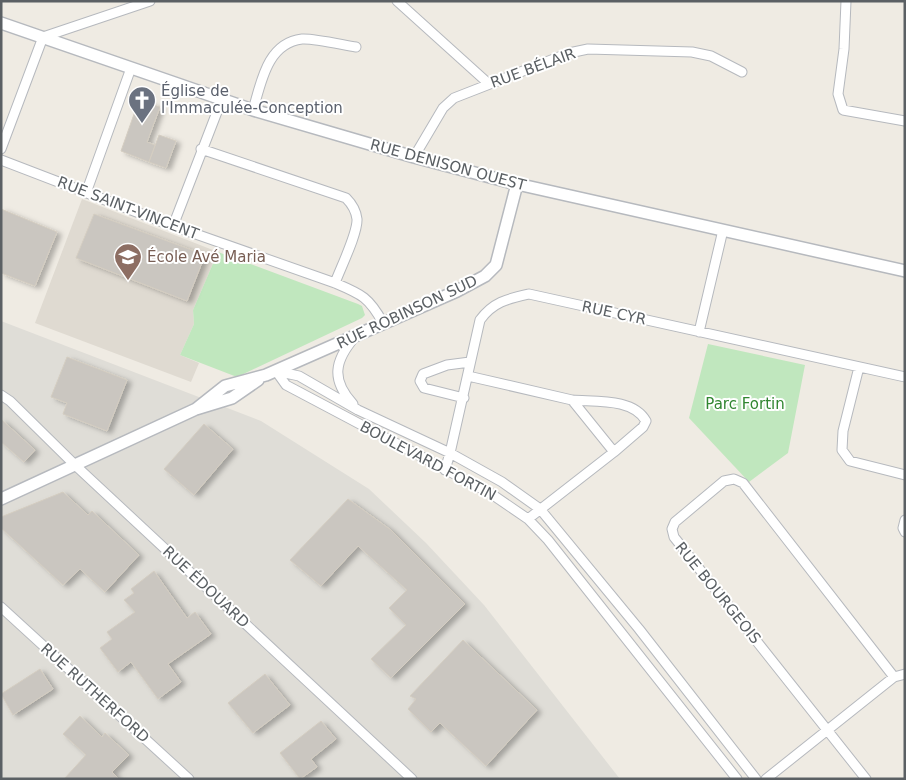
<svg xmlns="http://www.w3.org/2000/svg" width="906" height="780" font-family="'DejaVu Sans',sans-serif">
	<defs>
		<filter id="shadow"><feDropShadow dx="4.5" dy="2.5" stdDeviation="2.5" flood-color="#0004"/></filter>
	</defs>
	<rect width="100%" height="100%" fill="#efebe3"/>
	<path fill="#dfddd7" d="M 1,321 L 261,421 L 369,489 L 426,543 L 484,605 L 620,779 L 1,779 Z"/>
	<path fill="#dfdad1" d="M 82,199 L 218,252 L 193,310 L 194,324 L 180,355 L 199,363 L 191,382 L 35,323 Z"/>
	<path fill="#c0e7be" d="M 218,252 L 358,304 L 362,306 L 365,315 L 362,318 L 237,377 L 180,355 L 194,324 L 193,310 Z
		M 708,344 L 805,365 L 788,453 L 749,482 L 689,418 Z"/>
	<path fill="#cac6c0" stroke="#d4cdc1" filter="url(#shadow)" d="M 139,100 L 160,107 L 147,142 L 155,145 L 149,162 L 121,151 Z
		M 159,135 L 176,141 L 166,168 L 149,162 Z
		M 1,209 L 57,232 L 35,286 L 1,273 Z
		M 94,214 L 205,255 L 187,301 L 76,258 Z
		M 67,357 L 127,380 L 107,431 L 63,414 L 67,403 L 51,397 Z
		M 1,419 L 35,450 L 24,462 L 1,442 Z
		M 204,424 L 233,449 L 194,495 L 164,469 Z
		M 63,492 L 88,515 L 92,511 L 139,555 L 105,592 L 80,569 L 63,585 L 1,528 L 1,517 Z
		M 348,499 L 391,530 L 465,604 L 391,678 L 371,659 L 406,625 L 389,608 L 407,590 L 358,546 L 321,586 L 290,560 Z
		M 154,571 L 187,618 L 195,612 L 211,634 L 168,664 L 181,682 L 158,699 L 131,662 L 118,672 L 100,648 L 112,639 L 107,632 L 135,612 L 124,600 L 134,593 L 131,589 Z
		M 463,640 L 537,710 L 486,766 L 440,723 L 431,732 L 408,709 L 416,699 L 410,696 Z
		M 40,669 L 53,689 L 13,715 L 1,694 Z
		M 265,674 L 290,705 L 253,733 L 228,703 Z
		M 80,716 L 102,737 L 105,733 L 129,755 L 112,772 L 119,779 L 64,779 L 86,755 L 63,734 Z
		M 321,721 L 336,739 L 311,759 L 317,767 L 300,779 L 280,753 Z"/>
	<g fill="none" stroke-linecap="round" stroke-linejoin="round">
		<g stroke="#b6b9be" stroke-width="11">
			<path id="minor" d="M 397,1 L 489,84
				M 846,1 L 844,49 L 838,94 L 843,110 L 905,121
				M 253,110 C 261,83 267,43 302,39 C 313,38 343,45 356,47
				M 1,149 L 43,37 L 150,1
				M 201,149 L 346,198 C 352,204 356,211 357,219 C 358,233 340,269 335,283
				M 414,157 L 443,108 L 454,98 L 569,53 L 588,49 L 692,52 L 711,56 L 742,72
				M 1,160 L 173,226 L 335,283 C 361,294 369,297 383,323
				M 86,193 L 131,68
				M 173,226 L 222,99
				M 699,332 L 723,230
				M 859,367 L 843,431 L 842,450 L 850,461 L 905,475
				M 276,371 L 299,376 L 358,410 L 450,453 L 502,482 L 540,509 L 639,629 L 756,779
				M 276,371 L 286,385 L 490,493 L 528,519 L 548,540 L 737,779
				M 468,376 L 572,400 L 614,452 L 528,519
				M 1,395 L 10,401 L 75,465 L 412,779
				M 464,398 L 424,388 L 420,381 L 423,374 L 447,365 L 470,362
				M 572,400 C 596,402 633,398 646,421 L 643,427 L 614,452
				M 353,404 C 331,380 334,361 355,337
				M 445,470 L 450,453 L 480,320 C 493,302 507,299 529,294 L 905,377
				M 905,520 L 903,528 L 905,532
				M 1,607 L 189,779
				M 766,779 L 894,677 L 905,674
				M 866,779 L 674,537 L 672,529 L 675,522 L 724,481 L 734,479 L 743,483 L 894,677"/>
		</g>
		<g stroke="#b6b9be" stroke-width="14">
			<path id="tertiary" d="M 1,23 L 253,110 L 414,157 L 517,184 L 905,271
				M 196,409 L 225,386 L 266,375 L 457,291 L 485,276 L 496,265 L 517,184
				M 1,499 L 196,409 L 232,398 L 258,380"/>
		</g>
		<use href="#minor" stroke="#fff" stroke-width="9"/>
		<use href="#tertiary" stroke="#fff" stroke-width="11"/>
	</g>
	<defs>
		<g id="church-pin" transform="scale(1.4375)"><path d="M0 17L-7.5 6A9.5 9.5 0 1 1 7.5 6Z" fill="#6b7280" stroke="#fff"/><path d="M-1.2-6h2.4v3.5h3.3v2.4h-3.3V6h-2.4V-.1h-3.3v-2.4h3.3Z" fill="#fff"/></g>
		<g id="school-pin" transform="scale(1.4375)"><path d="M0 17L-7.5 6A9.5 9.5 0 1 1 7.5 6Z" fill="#8d6e63" stroke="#fff"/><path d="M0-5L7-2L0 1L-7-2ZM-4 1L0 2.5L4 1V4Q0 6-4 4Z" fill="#fff"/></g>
	</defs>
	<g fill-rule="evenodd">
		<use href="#church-pin" x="142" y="100"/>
		<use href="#school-pin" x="128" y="257"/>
	</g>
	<g text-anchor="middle" stroke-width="4" stroke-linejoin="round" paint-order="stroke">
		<g font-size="15" fill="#5b6064" stroke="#fff">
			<text transform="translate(533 68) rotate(-20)" y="5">RUE BÉLAIR</text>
			<text transform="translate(448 165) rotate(15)" y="5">RUE DENISON OUEST</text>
			<text transform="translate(128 208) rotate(21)" y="5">RUE SAINT-VINCENT</text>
			<text transform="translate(407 312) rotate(-25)" y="5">RUE ROBINSON SUD</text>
			<text transform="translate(614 313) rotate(12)" y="5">RUE CYR</text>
			<text transform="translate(428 461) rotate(28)" y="5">BOULEVARD FORTIN</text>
			<text transform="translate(206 587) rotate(43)" y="5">RUE ÉDOUARD</text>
			<text transform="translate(718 593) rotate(51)" y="5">RUE BOURGEOIS</text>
			<text transform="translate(95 693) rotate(42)" y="5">RUE RUTHERFORD</text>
		</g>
		<g font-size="15" fill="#5b616d" stroke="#fff" text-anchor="start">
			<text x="161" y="96">Église de<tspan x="161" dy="17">l'Immaculée-Conception</tspan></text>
		</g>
		<g font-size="15" fill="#785e54" stroke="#fff" text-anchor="start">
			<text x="147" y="262">École Avé Maria</text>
		</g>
		<g font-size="15" fill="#318631" stroke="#fff">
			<text x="745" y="409">Parc Fortin</text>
		</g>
	</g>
	<rect width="906" height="780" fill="none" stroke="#5b6064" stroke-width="5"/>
</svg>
